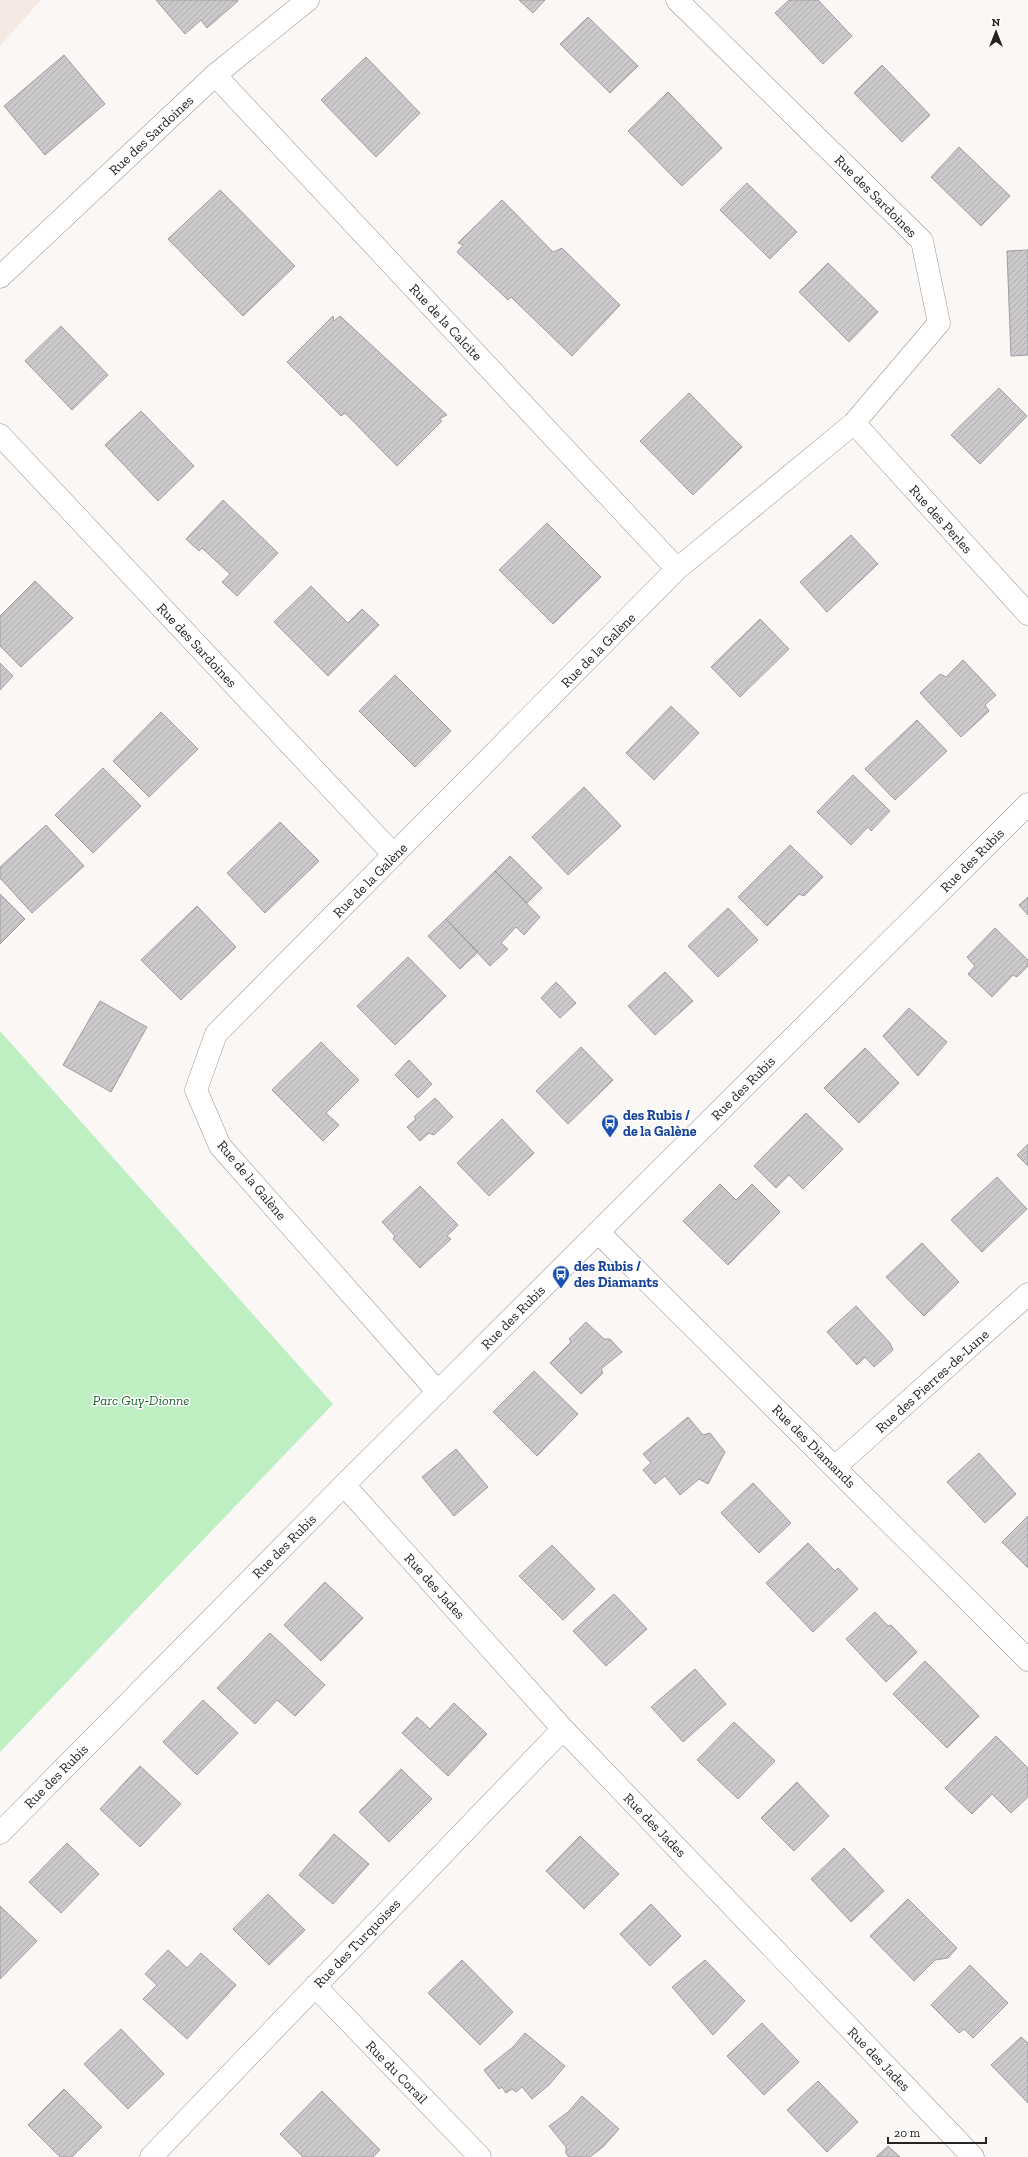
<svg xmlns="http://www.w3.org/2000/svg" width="1028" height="2157" font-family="'Zilla Slab',serif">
	<defs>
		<pattern id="building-hatch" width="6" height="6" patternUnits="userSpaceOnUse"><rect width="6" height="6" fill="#cbc9cc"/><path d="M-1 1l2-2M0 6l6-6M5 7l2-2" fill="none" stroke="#aeacaf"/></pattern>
	</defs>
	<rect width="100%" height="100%" fill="#faf7f4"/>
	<path fill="#f4eae3" d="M 0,0 L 41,0 L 0,46 Z"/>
	<path fill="#bdefc2" d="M 0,1031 L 333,1404 L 0,1752 Z"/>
	<path fill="url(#building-hatch)" stroke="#9f9da0" d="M 156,0 L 237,0 L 238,1 L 207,28 L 201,20 L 185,34 Z
		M 519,0 L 545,0 L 533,13 Z
		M 789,0 L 818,0 L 852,36 L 823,64 L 775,13 Z
		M 588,17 L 638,66 L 610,93 L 560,44 Z
		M 64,55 L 105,104 L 45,155 L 4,106 Z
		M 366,57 L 420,113 L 376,157 L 321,100 Z
		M 882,65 L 930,115 L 902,142 L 854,93 Z
		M 668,92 L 722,148 L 682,186 L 628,131 Z
		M 959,147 L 1010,196 L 981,226 L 931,177 Z
		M 747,183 L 797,232 L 770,259 L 720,210 Z
		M 220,190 L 295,266 L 243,316 L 168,239 Z
		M 502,200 L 553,252 L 562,248 L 620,305 L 572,356 L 511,297 L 508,300 L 457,252 L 463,245 L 458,243 Z
		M 1028,250 L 1028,355 L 1011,356 L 1007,251 Z
		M 828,263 L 878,312 L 849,342 L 799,292 Z
		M 333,316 L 334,321 L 340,316 L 447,415 L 439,419 L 442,421 L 397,466 L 345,413 L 341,416 L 287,362 Z
		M 61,326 L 108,375 L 72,410 L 25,361 Z
		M 999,388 L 1027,416 L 980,464 L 951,435 Z
		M 689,393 L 742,447 L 693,495 L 640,441 Z
		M 141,411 L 194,466 L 158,501 L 105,445 Z
		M 223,500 L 278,553 L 237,596 L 222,582 L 230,574 L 202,548 L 199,551 L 186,539 Z
		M 547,523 L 601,577 L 553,624 L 499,570 Z
		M 851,535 L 878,564 L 827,612 L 800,582 Z
		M 35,581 L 73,618 L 21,667 L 0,646 L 0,616 Z
		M 311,586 L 348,623 L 362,609 L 379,625 L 328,676 L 274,622 Z
		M 760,619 L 789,649 L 740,697 L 711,667 Z
		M 963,660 L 996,695 L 985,705 L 989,711 L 961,737 L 920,693 L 940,674 L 946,677 Z
		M 0,663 L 13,676 L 0,690 Z
		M 395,675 L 451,731 L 415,767 L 359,711 Z
		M 671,706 L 699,733 L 654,780 L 626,753 Z
		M 161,712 L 198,749 L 149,797 L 113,761 Z
		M 917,720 L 947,751 L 895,800 L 865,769 Z
		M 103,768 L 141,806 L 93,853 L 55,815 Z
		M 853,775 L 890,811 L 871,831 L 868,827 L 851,845 L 817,812 Z
		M 584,787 L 621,826 L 568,875 L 532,837 Z
		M 280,822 L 319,861 L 265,913 L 227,873 Z
		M 46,825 L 84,866 L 32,913 L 0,878 L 0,867 Z
		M 790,845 L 823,877 L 804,896 L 799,894 L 767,926 L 738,897 Z
		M 510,856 L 542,888 L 527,903 L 495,871 Z
		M 495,871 L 540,917 L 524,935 L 516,927 L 501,943 L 508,949 L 490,966 L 446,919 Z
		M 0,894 L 25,919 L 0,944 Z
		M 1028,897 L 1028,915 L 1019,905 Z
		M 197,906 L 236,947 L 181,1000 L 141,960 Z
		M 728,908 L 758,940 L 718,977 L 688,946 Z
		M 446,919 L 478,952 L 460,969 L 428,936 Z
		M 995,928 L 1028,960 L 1028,966 L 1017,977 L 1013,975 L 992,997 L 968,974 L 975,966 L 967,957 Z
		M 408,957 L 446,996 L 395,1045 L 357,1006 Z
		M 665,972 L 693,1001 L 655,1035 L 628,1006 Z
		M 556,982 L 576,1003 L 560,1018 L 541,998 Z
		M 100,1001 L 147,1027 L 111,1092 L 63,1065 Z
		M 909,1008 L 947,1042 L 918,1076 L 883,1036 Z
		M 321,1042 L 359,1080 L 326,1113 L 339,1125 L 323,1141 L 272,1090 Z
		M 581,1047 L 613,1080 L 568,1124 L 536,1091 Z
		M 865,1048 L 899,1083 L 859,1123 L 824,1088 Z
		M 409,1060 L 432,1084 L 418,1098 L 395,1075 Z
		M 435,1098 L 453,1117 L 434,1135 L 429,1133 L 420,1141 L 407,1127 L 416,1119 L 414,1117 Z
		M 806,1113 L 843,1149 L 803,1189 L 789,1175 L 776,1188 L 754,1166 Z
		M 502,1119 L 534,1153 L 489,1196 L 457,1163 Z
		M 1028,1144 L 1028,1166 L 1017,1155 Z
		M 997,1177 L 1027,1209 L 982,1252 L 951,1220 Z
		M 720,1184 L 736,1200 L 752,1184 L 780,1212 L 728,1265 L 683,1221 Z
		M 420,1186 L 458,1225 L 447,1236 L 451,1239 L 420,1268 L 393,1239 L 395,1236 L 382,1222 Z
		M 922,1243 L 959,1282 L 924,1316 L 886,1277 Z
		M 856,1306 L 890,1343 L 893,1350 L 874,1367 L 865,1357 L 857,1365 L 827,1332 Z
		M 586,1322 L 604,1339 L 610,1339 L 622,1352 L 601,1369 L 603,1373 L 581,1394 L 550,1363 L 571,1342 L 569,1339 Z
		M 534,1371 L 578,1414 L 537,1456 L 493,1412 Z
		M 688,1417 L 703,1435 L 710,1433 L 725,1452 L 708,1484 L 699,1479 L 680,1495 L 665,1476 L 655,1484 L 643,1470 L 651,1463 L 643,1454 Z
		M 456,1449 L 488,1487 L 454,1516 L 422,1477 Z
		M 979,1453 L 1016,1494 L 985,1523 L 947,1482 Z
		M 753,1483 L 791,1523 L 759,1553 L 721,1513 Z
		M 1028,1516 L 1028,1568 L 1002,1542 Z
		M 808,1543 L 835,1571 L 838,1568 L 858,1589 L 813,1632 L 766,1583 Z
		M 552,1545 L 595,1589 L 563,1620 L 519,1576 Z
		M 325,1582 L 363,1618 L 321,1661 L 284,1625 Z
		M 614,1594 L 647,1629 L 606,1666 L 573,1631 Z
		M 875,1612 L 888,1626 L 891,1625 L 917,1652 L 886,1682 L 846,1639 Z
		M 270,1633 L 325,1685 L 295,1716 L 277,1700 L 255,1724 L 217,1688 Z
		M 925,1661 L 979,1716 L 947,1748 L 893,1694 Z
		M 695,1669 L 726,1704 L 683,1742 L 651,1707 Z
		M 203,1700 L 238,1733 L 197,1775 L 163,1742 Z
		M 454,1703 L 487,1734 L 448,1776 L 402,1733 L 417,1717 L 430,1729 Z
		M 734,1722 L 775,1761 L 738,1799 L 697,1760 Z
		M 996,1736 L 1028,1768 L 1028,1797 L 1011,1813 L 992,1794 L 972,1814 L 945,1788 Z
		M 140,1766 L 181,1804 L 140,1847 L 100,1809 Z
		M 401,1769 L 432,1799 L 389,1842 L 359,1812 Z
		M 797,1782 L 829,1816 L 794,1851 L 761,1818 Z
		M 334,1834 L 369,1864 L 333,1904 L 299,1875 Z
		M 580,1836 L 619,1874 L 584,1909 L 546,1871 Z
		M 67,1843 L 99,1874 L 61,1913 L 29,1882 Z
		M 844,1848 L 884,1891 L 851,1922 L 811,1879 Z
		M 268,1894 L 305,1930 L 269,1965 L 233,1929 Z
		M 908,1899 L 957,1948 L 948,1958 L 935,1960 L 914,1981 L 870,1936 Z
		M 651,1904 L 681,1936 L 650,1966 L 620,1934 Z
		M 0,1906 L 37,1941 L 0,1979 Z
		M 168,1950 L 187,1968 L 201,1953 L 236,1985 L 187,2039 L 143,1999 L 157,1985 L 145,1974 Z
		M 462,1960 L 513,2012 L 480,2045 L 428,1993 Z
		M 705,1960 L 745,2001 L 713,2035 L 672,1987 Z
		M 970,1965 L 1008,2003 L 973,2038 L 964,2029 L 959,2033 L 931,2005 Z
		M 762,2023 L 799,2062 L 764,2095 L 727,2056 Z
		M 121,2029 L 164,2074 L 128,2109 L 84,2064 Z
		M 525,2033 L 565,2066 L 549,2085 L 532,2099 L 522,2087 L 516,2092 L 512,2089 L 506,2093 L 502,2087 L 499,2089 L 484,2070 L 513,2047 Z
		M 1021,2037 L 1028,2043 L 1028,2103 L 991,2065 Z
		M 818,2081 L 858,2122 L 827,2152 L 787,2110 Z
		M 64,2089 L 102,2127 L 72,2157 L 60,2157 L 28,2125 Z
		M 322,2091 L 380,2150 L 373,2157 L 303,2157 L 280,2134 Z
		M 582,2096 L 619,2129 L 603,2147 L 590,2157 L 569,2157 L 566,2154 L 566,2147 L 549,2126 L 568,2112 Z
		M 888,2146 L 900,2157 L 876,2157 Z"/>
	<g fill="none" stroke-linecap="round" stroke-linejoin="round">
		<g stroke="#989593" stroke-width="23">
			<path id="minor" d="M 215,75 L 677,569
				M 0,277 L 215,75 L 308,0
				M 854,423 L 1028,614
				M 0,435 L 394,855
				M 598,1232 L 1028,1660
				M 438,1392 L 220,1146 L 196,1090 L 216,1034 L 677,569 L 854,423 L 939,323 L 922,241 L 677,0
				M 835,1467 L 1028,1294
				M 344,1485 L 563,1729 L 973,2157
				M 0,1833 L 344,1485 L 1028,804
				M 315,1986 L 480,2157
				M 151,2157 L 563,1729"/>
		</g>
		<use href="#minor" stroke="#fff" stroke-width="22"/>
	</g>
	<defs>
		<g id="bus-pin" transform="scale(0.9)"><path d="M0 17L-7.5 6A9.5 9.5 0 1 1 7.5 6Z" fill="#1a4fb4" stroke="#fff"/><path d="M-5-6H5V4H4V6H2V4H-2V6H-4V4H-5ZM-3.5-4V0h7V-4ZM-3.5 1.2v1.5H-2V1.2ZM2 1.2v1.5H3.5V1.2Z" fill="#fff"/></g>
	</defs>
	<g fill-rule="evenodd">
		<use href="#bus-pin" x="610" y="1123"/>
		<use href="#bus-pin" x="561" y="1274"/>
	</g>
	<g text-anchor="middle" stroke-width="3" stroke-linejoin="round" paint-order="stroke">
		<g font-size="14" fill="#252423" stroke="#fff">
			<text transform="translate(151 135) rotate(-43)" y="5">Rue des Sardoines</text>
			<text transform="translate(876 196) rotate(45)" y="5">Rue des Sardoines</text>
			<text transform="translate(446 322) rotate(47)" y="5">Rue de la Calcite</text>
			<text transform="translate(941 519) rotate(48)" y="5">Rue des Perles</text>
			<text transform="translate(197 645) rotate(47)" y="5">Rue des Sardoines</text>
			<text transform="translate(598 650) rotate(-45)" y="5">Rue de la Galène</text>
			<text transform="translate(972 860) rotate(-45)" y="5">Rue des Rubis</text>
			<text transform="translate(370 880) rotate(-45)" y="5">Rue de la Galène</text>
			<text transform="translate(743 1088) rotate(-45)" y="5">Rue des Rubis</text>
			<text transform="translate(252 1180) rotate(50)" y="5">Rue de la Galène</text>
			<text transform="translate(513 1317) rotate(-45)" y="5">Rue des Rubis</text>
			<text transform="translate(932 1381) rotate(-42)" y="5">Rue des Pierres-de-Lune</text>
			<text transform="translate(814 1446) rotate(45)" y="5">Rue des Diamands</text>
			<text transform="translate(284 1546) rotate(-45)" y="5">Rue des Rubis</text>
			<text transform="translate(435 1586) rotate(48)" y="5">Rue des Jades</text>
			<text transform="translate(56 1776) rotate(-45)" y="5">Rue des Rubis</text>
			<text transform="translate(655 1825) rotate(46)" y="5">Rue des Jades</text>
			<text transform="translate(357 1943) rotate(-46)" y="5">Rue des Turquoises</text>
			<text transform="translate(879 2059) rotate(46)" y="5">Rue des Jades</text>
			<text transform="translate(397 2072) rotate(46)" y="5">Rue du Corail</text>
		</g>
		<g font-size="14" font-weight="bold" fill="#164399" stroke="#fff" text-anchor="start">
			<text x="623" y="1120">des Rubis /<tspan x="623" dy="16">de la Galène</tspan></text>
			<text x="574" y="1271">des Rubis /<tspan x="574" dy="16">des Diamants</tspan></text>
		</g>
		<g font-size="14" font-style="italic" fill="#1f642e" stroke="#fff">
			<text x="141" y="1405">Parc Guy-Dionne</text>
		</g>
	</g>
	<g transform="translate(996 32)" stroke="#ffffff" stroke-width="3" paint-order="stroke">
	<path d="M0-3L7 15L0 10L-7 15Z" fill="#252423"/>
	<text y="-6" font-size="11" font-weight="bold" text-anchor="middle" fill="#252423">N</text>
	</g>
	<path d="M888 2137v6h98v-6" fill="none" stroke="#252423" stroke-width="2"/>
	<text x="894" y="2137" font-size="12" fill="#252423" stroke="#ffffff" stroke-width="3" paint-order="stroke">20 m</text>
</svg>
